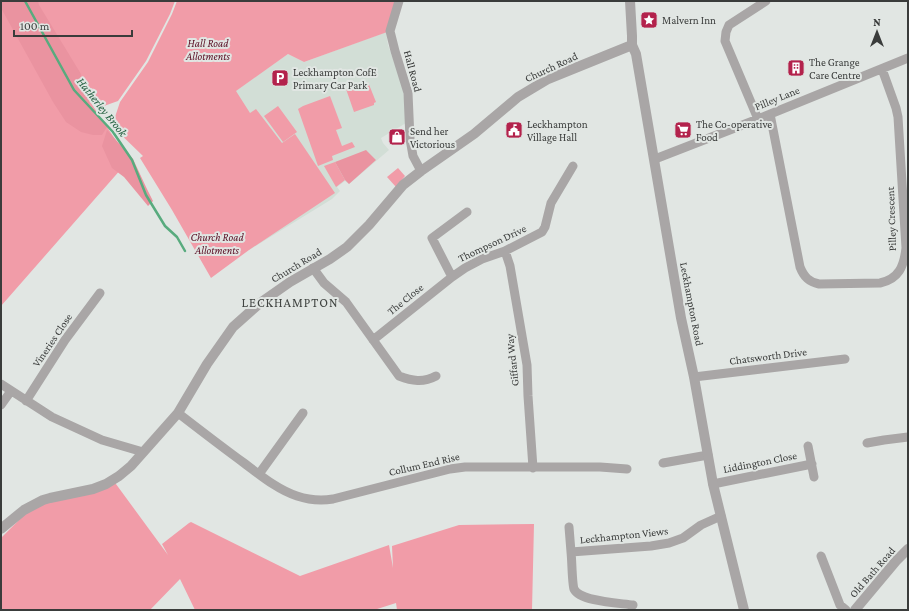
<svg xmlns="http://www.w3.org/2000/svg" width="909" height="611" font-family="'Crimson Pro',serif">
	<rect width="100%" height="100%" fill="#e1e6e3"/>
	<path fill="#d2ded6" d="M 386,32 L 388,45 L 403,87 L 406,123 L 381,138 L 383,143 L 389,150 L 349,184 L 345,181 L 337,187 L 340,191 L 332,199 L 249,250 L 171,136 L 288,54 L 304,62 Z"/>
	<path fill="#f19ca8" d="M 1,1 L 23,1 L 129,160 L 1,306 Z
		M 30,1 L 175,1 L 170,14 L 146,61 L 118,101 L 101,107 L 92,101 Z
		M 177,1 L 399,1 L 390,31 L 304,62 L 288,54 L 236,91 L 250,113 L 256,109 L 282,143 L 295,134 L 335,193 L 249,250 L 211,278 L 172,210 L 140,158 L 143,156 L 111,125 L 115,117 L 120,102 L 148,62 L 172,14 Z
		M 368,82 L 376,102 L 374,103 L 374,105 L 354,112 L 346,89 Z
		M 330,96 L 342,128 L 336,130 L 342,146 L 352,142 L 355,147 L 332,156 L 333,160 L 318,166 L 298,109 L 303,106 Z
		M 278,106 L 297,132 L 283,142 L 264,116 Z
		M 335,162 L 345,180 L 336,187 L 324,166 Z
		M 398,168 L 405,176 L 396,187 L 387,177 Z
		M 113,480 L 168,555 L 162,544 L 189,523 L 191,522 L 300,576 L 389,545 L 393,568 L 392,546 L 459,525 L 534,524 L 532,610 L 397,610 L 396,603 L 374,610 L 195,610 L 180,579 L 150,610 L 1,610 L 1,538 L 36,503 Z"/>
	<path fill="#ea93a0" d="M 1,1 L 38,1 L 39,5 L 81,74 L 82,81 L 90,105 L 107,127 L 102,135 L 93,135 L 81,132 L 66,122 L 53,102 L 1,8 Z
		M 107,130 L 133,159 L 146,187 L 153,201 L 148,206 L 124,177 L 112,168 L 102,146 Z
		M 366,150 L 376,160 L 349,184 L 345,180 L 335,162 Z"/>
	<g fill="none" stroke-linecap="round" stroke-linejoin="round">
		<path stroke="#58ab7e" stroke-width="2.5" d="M 25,1 L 74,90 L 113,132 L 132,160 L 146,195 L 165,226 L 177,237 L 185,251"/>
		<path stroke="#a9a6a6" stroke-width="9" d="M 399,1 L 390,31 L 395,51 L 408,93 L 410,139 L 413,156 L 421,171
			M 770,114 L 800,267 C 804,277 809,282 819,284 L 880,283 C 899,279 904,266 906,248 L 898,117 L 896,108 L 882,69
			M 758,119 L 725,41 L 726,32 L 729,25 L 766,1
			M 655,159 L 758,119 L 908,58
			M 505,251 L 510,266 L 527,365 L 528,396 L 533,468
			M 313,268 L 324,283 L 346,302 L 399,376 C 412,381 423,383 436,376
			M 452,277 L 432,238 L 467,212
			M 373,340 L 452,277 L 465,268 L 482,259 L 505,251 L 542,232 L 545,227 L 551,203 L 573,166
			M 694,377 L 845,359
			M 1,384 L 52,417 L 102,440 L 143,452
			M 26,401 L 65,340 L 100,293
			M 1,405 L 11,391
			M 178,413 C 200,430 222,447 244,463 C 260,475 278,490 297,496 C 309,500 321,501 333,499 L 450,469 L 465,467 L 600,467 L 627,469
			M 867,443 L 884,440 L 908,437
			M 808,446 L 814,477
			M 663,463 L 708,455
			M 259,474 L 303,413
			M 713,484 L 812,464
			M 569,527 L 571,552 L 651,546 L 669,543 L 683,538 L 701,525 L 721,516
			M 571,552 C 572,560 572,583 574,589 C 580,602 620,603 633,605
			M 821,556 L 840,605 L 846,610"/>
		<path stroke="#a9a6a6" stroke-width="10" d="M 630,1 L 632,36 L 632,45 L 636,54 L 681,318 L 694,377 L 713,484 L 744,610
			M 1,529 L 24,510 L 43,500 L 50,498 L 93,489 L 106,484 L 119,476 L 131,466 L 178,413 L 207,364 L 233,327 L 260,303 L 290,282 L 330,259 L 347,247 L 369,225 L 403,185 L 421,171 L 474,134 L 518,97 L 548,79 L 632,45
			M 855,610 L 896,561 L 908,549"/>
	</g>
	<defs>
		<g id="sight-square" transform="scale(0.9)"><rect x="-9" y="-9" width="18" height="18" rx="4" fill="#b3224c" stroke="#e1e6e3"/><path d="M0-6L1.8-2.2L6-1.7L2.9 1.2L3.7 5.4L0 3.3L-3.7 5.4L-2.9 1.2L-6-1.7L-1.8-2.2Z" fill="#fff"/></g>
		<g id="building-square" transform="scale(0.9)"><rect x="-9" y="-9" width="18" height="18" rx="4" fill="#b3224c" stroke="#e1e6e3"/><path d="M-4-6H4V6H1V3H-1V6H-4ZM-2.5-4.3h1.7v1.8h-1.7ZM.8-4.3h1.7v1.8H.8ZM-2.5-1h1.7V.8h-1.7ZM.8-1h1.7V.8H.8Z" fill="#fff"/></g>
		<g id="parking-square" transform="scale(0.9)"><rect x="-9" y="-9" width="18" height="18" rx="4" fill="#b3224c" stroke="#e1e6e3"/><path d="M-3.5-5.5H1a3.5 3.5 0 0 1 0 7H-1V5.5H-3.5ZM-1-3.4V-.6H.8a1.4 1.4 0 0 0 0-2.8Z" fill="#fff"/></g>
		<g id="civic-square" transform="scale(0.9)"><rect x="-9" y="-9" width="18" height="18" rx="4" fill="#b3224c" stroke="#e1e6e3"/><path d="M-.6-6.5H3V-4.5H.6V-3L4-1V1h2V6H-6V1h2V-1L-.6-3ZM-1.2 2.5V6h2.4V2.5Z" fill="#fff"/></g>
		<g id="supermarket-square" transform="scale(0.9)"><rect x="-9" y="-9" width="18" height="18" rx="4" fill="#b3224c" stroke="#e1e6e3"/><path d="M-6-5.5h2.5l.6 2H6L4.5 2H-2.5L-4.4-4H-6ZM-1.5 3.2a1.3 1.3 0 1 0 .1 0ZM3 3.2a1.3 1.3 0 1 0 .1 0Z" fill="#fff"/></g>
		<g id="shop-square" transform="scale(0.9)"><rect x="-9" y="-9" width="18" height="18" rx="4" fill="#b3224c" stroke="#e1e6e3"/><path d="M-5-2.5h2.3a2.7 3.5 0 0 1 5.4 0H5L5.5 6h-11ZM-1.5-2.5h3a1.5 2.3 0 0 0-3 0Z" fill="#fff"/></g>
	</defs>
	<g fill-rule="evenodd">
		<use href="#sight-square" x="649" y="20"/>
		<use href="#building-square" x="796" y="68"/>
		<use href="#parking-square" x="280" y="78"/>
		<use href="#civic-square" x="514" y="130"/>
		<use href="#supermarket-square" x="683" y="130"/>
		<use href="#shop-square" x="397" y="137"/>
	</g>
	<g text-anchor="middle" stroke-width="4" stroke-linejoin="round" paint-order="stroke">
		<g font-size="11" fill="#3a3c3b" stroke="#e1e6e3" text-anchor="start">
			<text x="662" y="24">Malvern Inn</text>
			<text x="809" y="66">The Grange<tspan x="809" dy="13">Care Centre</tspan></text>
			<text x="293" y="76">Leckhampton CofE<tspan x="293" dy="13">Primary Car Park</tspan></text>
			<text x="527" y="128">Leckhampton<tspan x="527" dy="13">Village Hall</tspan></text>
			<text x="696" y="128">The Co-operative<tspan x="696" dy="13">Food</tspan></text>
			<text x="410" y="135">Send her<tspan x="410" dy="13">Victorious</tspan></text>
		</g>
		<g font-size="11" font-style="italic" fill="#590d23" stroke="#e1e6e3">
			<text x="208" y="47">Hall Road<tspan x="208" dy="13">Allotments</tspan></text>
			<text x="217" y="241">Church Road<tspan x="217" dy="13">Allotments</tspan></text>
		</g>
		<g font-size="11" fill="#3a3c3b" stroke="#e1e6e3">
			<text transform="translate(551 67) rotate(-25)" y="4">Church Road</text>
			<text transform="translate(413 71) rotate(75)" y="4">Hall Road</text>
			<text transform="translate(777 98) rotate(-22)" y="4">Pilley Lane</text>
			<text transform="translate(891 219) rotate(-92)" y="4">Pilley Crescent</text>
			<text transform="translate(492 243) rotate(-25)" y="4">Thompson Drive</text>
			<text transform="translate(296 265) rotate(-31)" y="4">Church Road</text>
			<text transform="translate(405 299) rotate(-39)" y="4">The Close</text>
			<text transform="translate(692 304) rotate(79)" y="4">Leckhampton Road</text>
			<text transform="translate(52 340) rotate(-56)" y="4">Vineries Close</text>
			<text transform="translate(768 356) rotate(-7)" y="4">Chatsworth Drive</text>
			<text transform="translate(512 360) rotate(-96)" y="4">Giffard Way</text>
			<text transform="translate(760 462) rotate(-11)" y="4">Liddington Close</text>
			<text transform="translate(424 464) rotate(-13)" y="4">Collum End Rise</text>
			<text transform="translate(624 535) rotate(-6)" y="4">Leckhampton Views</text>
			<text transform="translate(872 572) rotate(-49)" y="4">Old Bath Road</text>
		</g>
		<g font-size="12" font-style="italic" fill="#266243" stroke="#e1e6e3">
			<text transform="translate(102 107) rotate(51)" y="4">Hatherley Brook</text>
		</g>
		<g font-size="13" letter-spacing="1" fill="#414542" stroke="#e1e6e3">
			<text x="290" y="307">LECKHAMPTON</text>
		</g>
	</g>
	<rect width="909" height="611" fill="none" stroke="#3a3c3b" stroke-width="4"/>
	<g transform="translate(877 32)" stroke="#e1e6e3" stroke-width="3" paint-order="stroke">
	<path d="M0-3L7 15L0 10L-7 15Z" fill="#3a3c3b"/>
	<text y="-6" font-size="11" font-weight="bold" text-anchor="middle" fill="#3a3c3b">N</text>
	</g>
	<path d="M14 30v6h118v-6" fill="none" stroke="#3a3c3b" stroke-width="2"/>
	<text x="20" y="30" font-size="12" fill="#3a3c3b" stroke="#e1e6e3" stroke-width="3" paint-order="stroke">100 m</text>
</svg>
